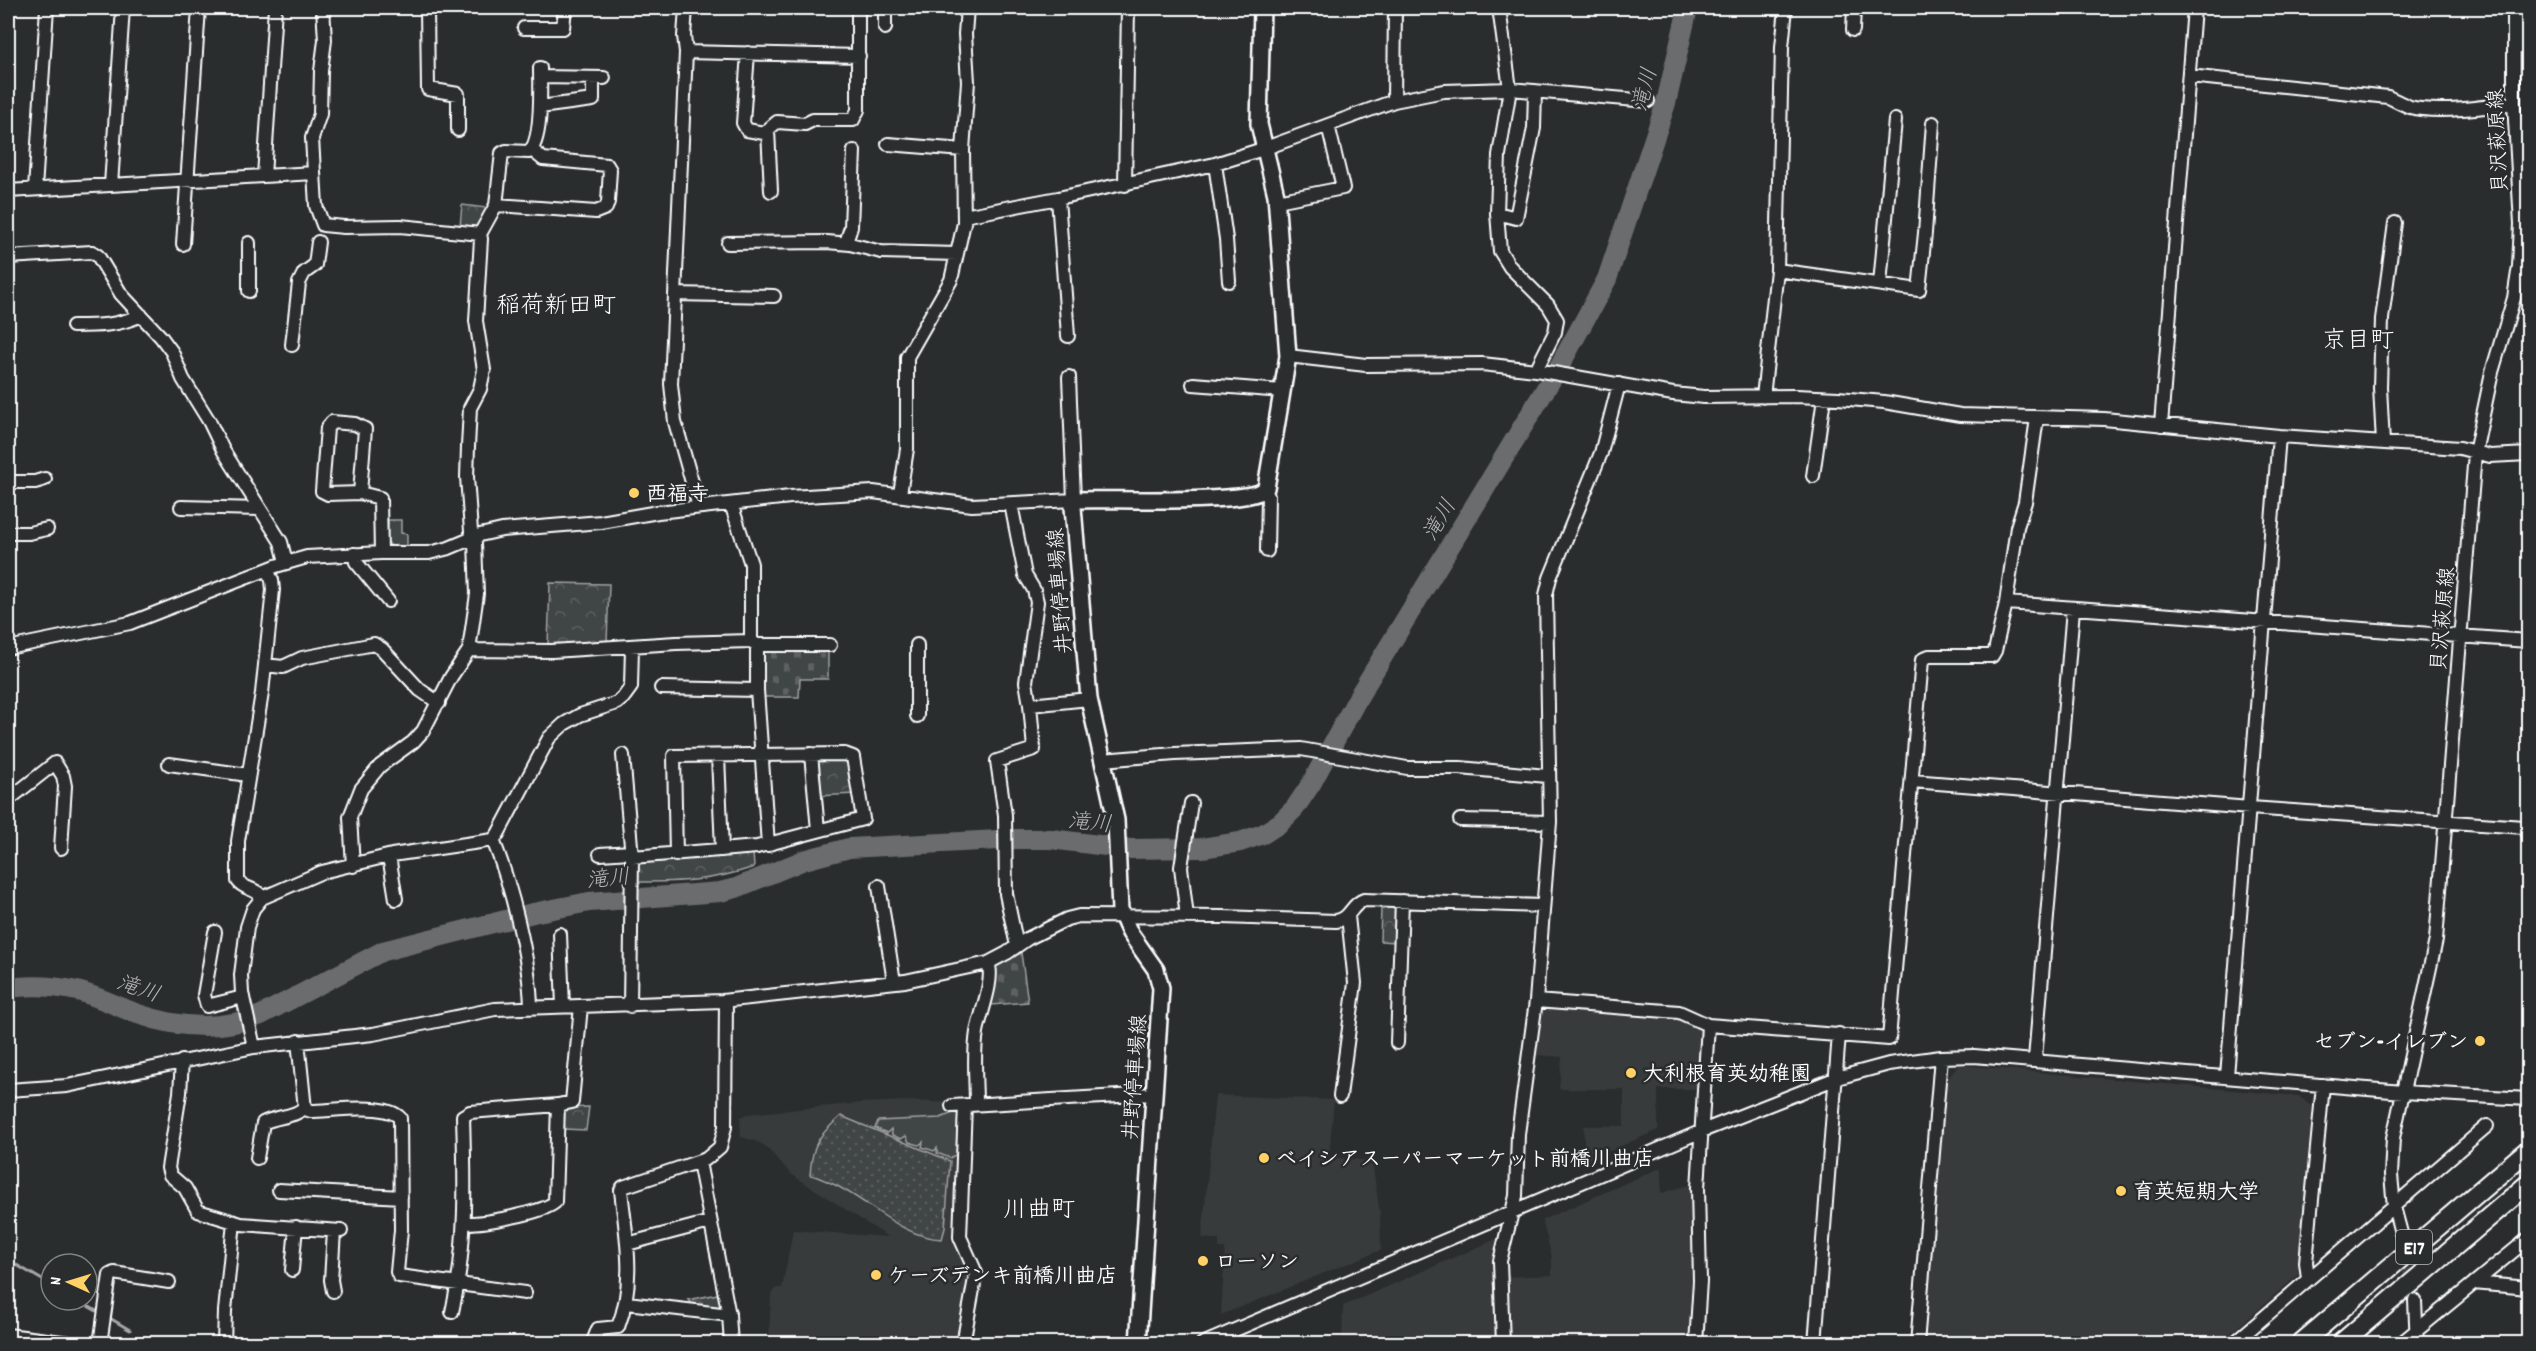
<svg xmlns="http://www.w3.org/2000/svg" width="2536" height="1351" viewBox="0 0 2536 1351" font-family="Dekko,'Klee One',sans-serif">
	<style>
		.built { fill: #373a3b }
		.grass { fill: url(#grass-dots); stroke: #a0a2a2; stroke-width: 1.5 }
		.cemetery { fill: url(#cemetery-stones); stroke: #a0a2a2; stroke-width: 1.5 }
		.park { fill: url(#park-crowns); stroke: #a0a2a2; stroke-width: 1.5 }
		.garden { fill: #414445; stroke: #a0a2a2; stroke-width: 1.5 }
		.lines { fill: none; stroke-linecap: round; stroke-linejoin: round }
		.stream { stroke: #a6a7a7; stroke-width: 3 }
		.river { stroke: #6a6c6d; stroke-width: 20 }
		.minor-tunnel { stroke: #3f4243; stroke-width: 12; stroke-dasharray: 12 6; stroke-linecap: butt }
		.minor-casing { stroke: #fff; stroke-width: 16 }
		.major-casing { stroke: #fff; stroke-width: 20 }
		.highway-casing { stroke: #fff; stroke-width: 22 }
		.minor { stroke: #2a2d2e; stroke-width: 12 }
		.major { stroke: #2a2d2e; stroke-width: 15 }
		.highway { stroke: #2a2d2e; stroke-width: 18 }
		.poi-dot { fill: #ffd166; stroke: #2a2d2e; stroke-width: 2 }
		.labels { text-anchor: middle; stroke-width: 5; stroke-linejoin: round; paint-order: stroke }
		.shield { fill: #2a2d2e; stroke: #bfc0c0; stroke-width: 1.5 }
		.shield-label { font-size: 20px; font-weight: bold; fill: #fff }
		.street-label { font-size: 21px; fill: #fff; stroke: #2a2d2e }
		.poi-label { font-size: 21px; font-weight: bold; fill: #fff; stroke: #2a2d2e; text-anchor: start }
		.water-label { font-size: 22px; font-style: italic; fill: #b4b6b6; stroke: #2a2d2e }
		.quarter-label { font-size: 24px; fill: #fff; stroke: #2a2d2e }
	</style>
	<defs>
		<pattern id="grass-dots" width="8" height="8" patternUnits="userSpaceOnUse" patternTransform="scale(1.5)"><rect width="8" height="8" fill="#414445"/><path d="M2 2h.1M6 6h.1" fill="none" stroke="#5e6061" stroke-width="1.8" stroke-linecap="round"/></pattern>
		<pattern id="cemetery-stones" width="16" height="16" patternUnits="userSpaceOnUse" patternTransform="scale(1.5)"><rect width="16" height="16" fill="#414445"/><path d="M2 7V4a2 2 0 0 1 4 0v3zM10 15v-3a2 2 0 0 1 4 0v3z" fill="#5e6061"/></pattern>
		<pattern id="park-crowns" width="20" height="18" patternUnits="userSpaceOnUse" patternTransform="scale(1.5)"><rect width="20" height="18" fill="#414445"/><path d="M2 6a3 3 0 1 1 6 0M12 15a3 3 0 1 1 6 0" fill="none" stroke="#5e6061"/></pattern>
	</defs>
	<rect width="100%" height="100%" fill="#2a2d2e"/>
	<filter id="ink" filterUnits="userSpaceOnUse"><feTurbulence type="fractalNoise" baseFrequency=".0167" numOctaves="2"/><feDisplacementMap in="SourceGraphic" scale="12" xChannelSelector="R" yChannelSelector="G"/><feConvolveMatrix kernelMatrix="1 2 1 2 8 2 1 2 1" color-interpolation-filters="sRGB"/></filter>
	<g filter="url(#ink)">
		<!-- built -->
		<path class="built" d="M 1545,1005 L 1678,1015 L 1704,1026 L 1700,1089 L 1658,1089 L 1658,1130 L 1584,1162 L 1584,1126 L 1624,1126 L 1624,1089 L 1559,1089 L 1562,1057 L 1537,1055 L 1540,1011 Z
			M 1959,1065 L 2299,1096 L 2312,1107 L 2298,1275 L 2220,1343 L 1923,1344 L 1945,1082 Z
			M 1215,1095 L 1334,1100 L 1329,1157 L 1372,1161 L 1380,1214 L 1381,1250 L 1221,1315 L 1225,1248 L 1219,1248 L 1219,1240 L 1202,1238 Z
			M 906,1101 L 959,1103 L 956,1188 L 951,1241 L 955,1242 L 969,1274 L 957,1343 L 818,1344 L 819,1340 L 769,1337 L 771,1296 L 776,1288 L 782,1288 L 793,1230 L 888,1237 L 791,1174 L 765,1146 L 758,1142 L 741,1137 L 740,1117 L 747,1114 L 861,1103 Z
			M 1662,1167 L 1661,1193 L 1693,1184 L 1695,1272 L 1691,1343 L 1508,1343 L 1506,1277 L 1552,1275 L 1552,1257 L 1542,1220 Z
			M 1503,1236 L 1499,1343 L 1342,1344 L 1343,1306 Z"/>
		<!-- grass -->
		<path class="grass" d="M 841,1116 L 950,1161 L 945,1228 L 942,1239 C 901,1238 868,1199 831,1183 C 824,1180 817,1176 810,1175 C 812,1144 818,1136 841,1116 Z"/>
		<!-- cemetery -->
		<path class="cemetery" d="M 828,650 L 828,679 L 800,679 L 799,697 L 761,697 L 760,651 Z
			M 1021,953 L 1028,1002 L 991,1005 C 988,998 989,993 990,986 C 994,962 1001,963 1021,953 Z"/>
		<!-- park -->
		<path class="park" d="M 462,205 L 487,208 L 479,225 L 473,228 L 460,226 Z
			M 388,520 L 401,520 L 401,533 L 407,534 L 407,549 L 392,547 L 387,541 Z
			M 550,583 L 609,584 L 607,643 L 548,646 Z
			M 846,757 L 851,763 L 855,794 L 818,796 L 816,759 Z
			M 753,853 L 754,867 C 713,881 680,882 637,882 L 637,870 L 641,861 Z
			M 1385,906 L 1390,906 L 1397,912 L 1396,942 L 1380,941 L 1381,909 L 1384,909 Z
			M 589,1107 L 586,1130 L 563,1129 L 563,1112 L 569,1108 Z
			M 723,1293 L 725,1305 L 721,1309 L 696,1306 L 688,1300 Z"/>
		<!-- garden -->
		<path class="garden" d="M 956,1112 L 958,1112 L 957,1154 L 950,1158 L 937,1153 L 937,1148 L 934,1151 L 922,1147 L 923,1142 L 919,1145 L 909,1142 L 906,1136 L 901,1139 L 892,1135 L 891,1129 L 887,1133 L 875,1128 L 878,1121 L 940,1118 Z"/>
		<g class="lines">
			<!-- stream -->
			<path class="stream" d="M 8,1260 L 51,1285
				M 77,1300 L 102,1314
				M 108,1317 L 130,1330
				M 765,1339 L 818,1342"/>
			<!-- river -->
			<path class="river" d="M 8,988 C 31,985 54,986 77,991 C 98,996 118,1007 138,1014 C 178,1028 221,1031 261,1015 L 383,951 L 533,913 L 589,902 L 720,892 L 736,888 L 804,860 L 849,848 L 1017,839 L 1051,839 L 1130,849 L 1202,848 L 1240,842 L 1263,834 L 1280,823 L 1295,808 L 1311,784 L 1360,694 L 1559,367 L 1607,279 L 1666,103 L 1688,8"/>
			<!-- minor-tunnel -->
			<path class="minor-tunnel" d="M 2401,1233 L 2415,1301"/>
			<!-- minor casing -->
			<g class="minor-casing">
				<path id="minor" d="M 323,8 L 325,40 L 321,71 L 320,114 L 312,138 L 316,206 L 323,225 L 344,227 L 400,226 L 471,233 L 480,234 L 481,239 L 476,321 L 484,370 L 480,389 L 470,408 L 468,447 L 467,477 L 471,531 L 475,543 L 477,594 L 469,650 L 451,677 L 423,731 L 413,742 L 380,766 L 361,789 L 350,817 L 353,866
					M 427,8 L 428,89 L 458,94 L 458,130
					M 686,8 L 684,36 L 686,52 L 671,384 L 675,422 L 699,507
					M 885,8 L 885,28
					M 1501,8 L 1500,15 L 1510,89 L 1499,155 L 1497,213 L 1500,251 L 1510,267 L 1548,305 L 1557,320 L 1555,332 L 1536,370
					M 524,28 L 563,28 L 565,8
					M 1853,30 L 1854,8
					M 686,52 L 859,56
					M 748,53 L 743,123 L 747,130 L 764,133 L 777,122 L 805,124 L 813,120 L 853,120 L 858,110 L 858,8
					M 2189,76 L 2388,97 C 2395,100 2402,104 2410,107 C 2437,114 2486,107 2514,103
					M 540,77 L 604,78
					M 1394,101 L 1395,8
					M 540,107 L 593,100 L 593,78
					M 768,130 L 771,191
					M 888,144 L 963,150
					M 1215,164 L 1226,239 L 1229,281
					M 264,176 L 275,8
					M 111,185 L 123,8
					M 1125,185 L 1128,8
					M 35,189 L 47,8
					M 8,191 L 314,173
					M 1058,198 L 1068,336
					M 1277,201 L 1343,188 L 1328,125
					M 496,205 L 596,212 L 606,208 L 608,202 L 610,170 L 607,165 L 543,159 L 532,150
					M 1497,213 L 1516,218 L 1534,128 L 1535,91
					M 964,216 L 1058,198 L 1215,164 L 1263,149 L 1394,101 L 1444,91 L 1510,89 L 1648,101
					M 480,234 L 496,205 L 502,153 L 506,151 L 529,152 C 543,140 540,87 540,68
					M 728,243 L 827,242 L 850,244 L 881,252 L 957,254
					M 846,243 L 851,227 L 854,151
					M 183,244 L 199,8
					M 8,257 L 92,252 L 98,256 L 121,294 L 161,337 L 172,352 L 183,379 L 209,421 L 223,450 L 281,542 L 286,562
					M 1777,270 L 1919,290 L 1925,233 L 1933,123
					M 1880,284 L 1895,120
					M 249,291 L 249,243
					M 675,294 L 774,296
					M 73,326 C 97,326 118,326 141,315
					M 292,345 L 299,283 L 304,273 L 315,265 L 318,242
					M 1288,356 L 1366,365 L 1482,364 L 1536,370 L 1673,394 L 1704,397 L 1796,396 L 1838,398 L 1884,402 L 1960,415 L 2104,419 L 2279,436 L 2460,448 L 2490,456 L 2528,454
					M 1193,384 L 1282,391
					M 1763,397 L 1777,270 L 1782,47 L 1786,8
					M 2161,425 L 2194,8
					M 2383,443 L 2380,387 L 2382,319 L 2395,223
					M 1813,476 L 1824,398
					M 8,482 L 35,482 L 45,479
					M 1265,491 L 1268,496 L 1267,551
					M 360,493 L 365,429 L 355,424 L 332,422 L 327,428 L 322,491 L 328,494 L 360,493 L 380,498 L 381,553
					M 900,494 L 907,449 L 907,357 L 951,280 L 964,223 L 963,150 L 968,82 L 965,34 L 967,8
					M 731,504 L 751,564 L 751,641 L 757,645 L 757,690 L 768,845
					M 1011,504 L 1025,575 L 1034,590 L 1037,602 L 1026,682 L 1030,705 L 1034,749 L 997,761 L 1005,815 L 1006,894 L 1017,946
					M 181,507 L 260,509
					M 8,533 L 29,533 L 47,529
					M 354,554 L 356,562 L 388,601
					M 2006,603 L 2528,641
					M 757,645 L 830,645
					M 917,645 L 917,716
					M 8,648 L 130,623 L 276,566 L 307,557 L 381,553 L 429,553 L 449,548 L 480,535 L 502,530 L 601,522 L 658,512 L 790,497 L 873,492 L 972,505 L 1074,500 L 1069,377
					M 469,650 L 552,651 L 676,643 L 751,641
					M 265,665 L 283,667 L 302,658 L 374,644 L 382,649 L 420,690 L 439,703
					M 661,688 L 757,690
					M 1030,705 L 1089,699
					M 811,754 L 818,830
					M 623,755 L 632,857
					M 718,756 L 722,850
					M 1102,760 L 1175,754 L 1301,749 L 1407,768 L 1460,768 L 1547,776
					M 169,764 L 248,775
					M 1912,781 L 2250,808 L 2524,827 L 2528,833
					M 8,800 L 55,763 L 63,776 L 65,786 L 61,848
					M 1460,820 L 1550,822
					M 493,840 C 511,884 530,960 531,1007
					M 600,854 L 631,852
					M 389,856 L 396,899
					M 879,886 L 894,982
					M 262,898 C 258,888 244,890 238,881 L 238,841 L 262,693 L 273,590 L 272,580 L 267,570
					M 1187,917 L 1181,867 L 1191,803
					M 215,932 L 204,995 L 207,1006 L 243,997
					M 560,934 L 563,1006
					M 1536,1001 L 1679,1012 L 1708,1025 L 1889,1039 L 1922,660 L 1929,656 L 1992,656 L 1995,651 L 2006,603 L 2017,527 L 2025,502 L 2037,418
					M 630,1006 L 632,857 L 757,847 L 863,819 L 853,757 L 845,754 L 674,756 L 676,855
					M 298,1041 L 305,1109 L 311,1111 C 332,1111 386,1102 400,1118 L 401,1230 L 397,1272 L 399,1276 L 525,1293
					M 1397,1043 L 1402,901
					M 254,1047 L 242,993 L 241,975 L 247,927 L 253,909 L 262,898 L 322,872 L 392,855 L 493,840 L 498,834 L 549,738 L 564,724 L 580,715 L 617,703 L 623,698 L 631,687 L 632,647
					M 2035,1059 L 2073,609
					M 182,1061 L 180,1093 L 168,1168 L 170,1175 L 185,1188 L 198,1211 L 241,1224 L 341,1231
					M 2227,1076 L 2279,436
					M 8,1090 L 67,1086 L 254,1047 L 373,1034 L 495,1009 L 722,1001 L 905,981 L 988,963 L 1007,953 L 1027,939 L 1067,919 L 1079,916 L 1223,917 L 1336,921 C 1351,919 1351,904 1364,900 L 1543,906
					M 1340,1096 L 1355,983 L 1348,916
					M 976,1104 C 976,1081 973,1055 977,1032 C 980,1015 995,979 988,963
					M 952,1106 L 1153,1094
					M 257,1158 L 263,1123 C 275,1116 298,1117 304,1107
					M 699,1162 L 729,1315 L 731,1344
					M 279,1190 L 401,1197
					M 464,1223 C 482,1224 543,1213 555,1202 L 558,1105
					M 2401,1233 L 2394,1207 L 2391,1175 L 2393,1138 L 2436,940 L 2475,453 L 2492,372 L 2514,298 L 2519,266 L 2521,224 L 2514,103 L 2514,8
					M 627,1244 L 710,1222
					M 292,1270 L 296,1227
					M 2308,1278 L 2306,1262 L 2323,1085
					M 2474,1283 L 2528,1288
					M 333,1291 L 331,1280 L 334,1231
					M 2415,1301 L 2417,1344
					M 627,1303 L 721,1314 L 729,1313
					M 452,1312 C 467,1247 465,1182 463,1116 L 470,1112 L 558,1105 L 572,1102 L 581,1006
					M 8,1335 L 78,1344
					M 100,1344 L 110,1275 L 114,1273 L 169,1282
					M 224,1344 L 225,1311 L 234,1222
					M 592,1344 L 598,1329 L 618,1327 C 636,1281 626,1237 621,1190 L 623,1187 L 706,1159 L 720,1147 L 725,1127 L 726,1001
					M 963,1344 L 976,1273 L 960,1237 L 965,1105
					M 1202,1344 L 1702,1131 L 1837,1078 L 1889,1064 L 1941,1057 L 1974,1056 L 2403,1092 L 2528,1099
					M 1503,1344 L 1500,1261 L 1516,1196 L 1518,1134 L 1536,1001 L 1550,822 L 1546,595 L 1550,578 L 1601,453 L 1619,384
					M 1696,1344 L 1700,1281 L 1698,1188 L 1708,1025
					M 1815,1344 L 1839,1034
					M 1917,1344 L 1941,1057
					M 2233,1344 L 2487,1126
					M 2400,1344 L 2528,1239"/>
			</g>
			<!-- major casing -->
			<g class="major-casing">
				<path id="major" d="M 1138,1344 L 1161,988 L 1156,970 L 1130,933 L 1120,911 L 1116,820 L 1089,699 L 1073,507 L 1074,500 C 1104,498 1252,506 1266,488 L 1288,356 L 1276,195 L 1259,124 L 1262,8"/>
			</g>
			<!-- highway casing -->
			<g class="highway-casing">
				<path id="highway" d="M 2300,1344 L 2528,1150
					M 2340,1344 L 2528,1184"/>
			</g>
			<!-- minor -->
			<use href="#minor" class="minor"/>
			<!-- major -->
			<use href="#major" class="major"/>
			<!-- highway -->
			<use href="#highway" class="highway"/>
		</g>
	</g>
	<!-- markers -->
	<g class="poi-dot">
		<circle cx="634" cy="493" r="6"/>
		<circle cx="2480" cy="1041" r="6"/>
		<circle cx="1631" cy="1073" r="6"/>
		<circle cx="1264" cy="1158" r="6"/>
		<circle cx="2121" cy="1191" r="6"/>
		<circle cx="1203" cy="1261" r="6"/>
		<circle cx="876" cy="1275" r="6"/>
	</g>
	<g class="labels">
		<!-- shield labels -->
		<rect class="shield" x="2396" y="1230" width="36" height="34" rx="4.5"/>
		<g class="shield-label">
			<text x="2414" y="1254">E17</text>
		</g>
		<!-- street labels -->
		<g class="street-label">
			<text transform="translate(2497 141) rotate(-93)" y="7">貝沢萩原線</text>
			<text transform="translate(1059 591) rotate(-94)" y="7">井野停車場線</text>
			<text transform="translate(2442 619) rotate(-85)" y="7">貝沢萩原線</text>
			<text transform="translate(1134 1077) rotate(-86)" y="7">井野停車場線</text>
		</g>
		<!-- poi labels -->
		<g class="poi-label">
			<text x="646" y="500">西福寺</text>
			<text x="2468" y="1048" text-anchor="end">セブン-イレブン</text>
			<text x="1643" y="1080">大利根育英幼稚園</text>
			<text x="1276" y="1165">ベイシアスーパーマーケット前橋川曲店</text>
			<text x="2133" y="1198">育英短期大学</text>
			<text x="1215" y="1268">ローソン</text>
			<text x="888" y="1282">ケーズデンキ前橋川曲店</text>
		</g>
		<!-- water labels -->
		<g class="water-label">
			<text transform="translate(1643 89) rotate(-75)" y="8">滝川</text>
			<text transform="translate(1438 519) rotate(-59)" y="8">滝川</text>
			<text transform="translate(1090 821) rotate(5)" y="8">滝川</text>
			<text transform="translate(608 877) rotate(-6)" y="8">滝川</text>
			<text transform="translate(139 987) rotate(19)" y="8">滝川</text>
		</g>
		<!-- quarter labels -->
		<g class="quarter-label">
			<text x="556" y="312">稲荷新田町</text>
			<text x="2358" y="347">京目町</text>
			<text x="1039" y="1216">川曲町</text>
		</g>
	</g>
	<!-- margin -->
	<rect width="2536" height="1351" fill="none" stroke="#2a2d2e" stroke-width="30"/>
	<rect x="15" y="15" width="2506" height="1321" fill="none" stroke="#fff" stroke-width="2" filter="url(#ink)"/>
	<!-- north arrow -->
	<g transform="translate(69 1282) rotate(274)"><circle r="28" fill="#2a2d2e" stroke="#7f8182" stroke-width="1.5"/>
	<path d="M0-4.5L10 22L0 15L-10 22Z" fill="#ffd166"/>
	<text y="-9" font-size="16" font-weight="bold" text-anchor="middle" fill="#ffffff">N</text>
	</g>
</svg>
